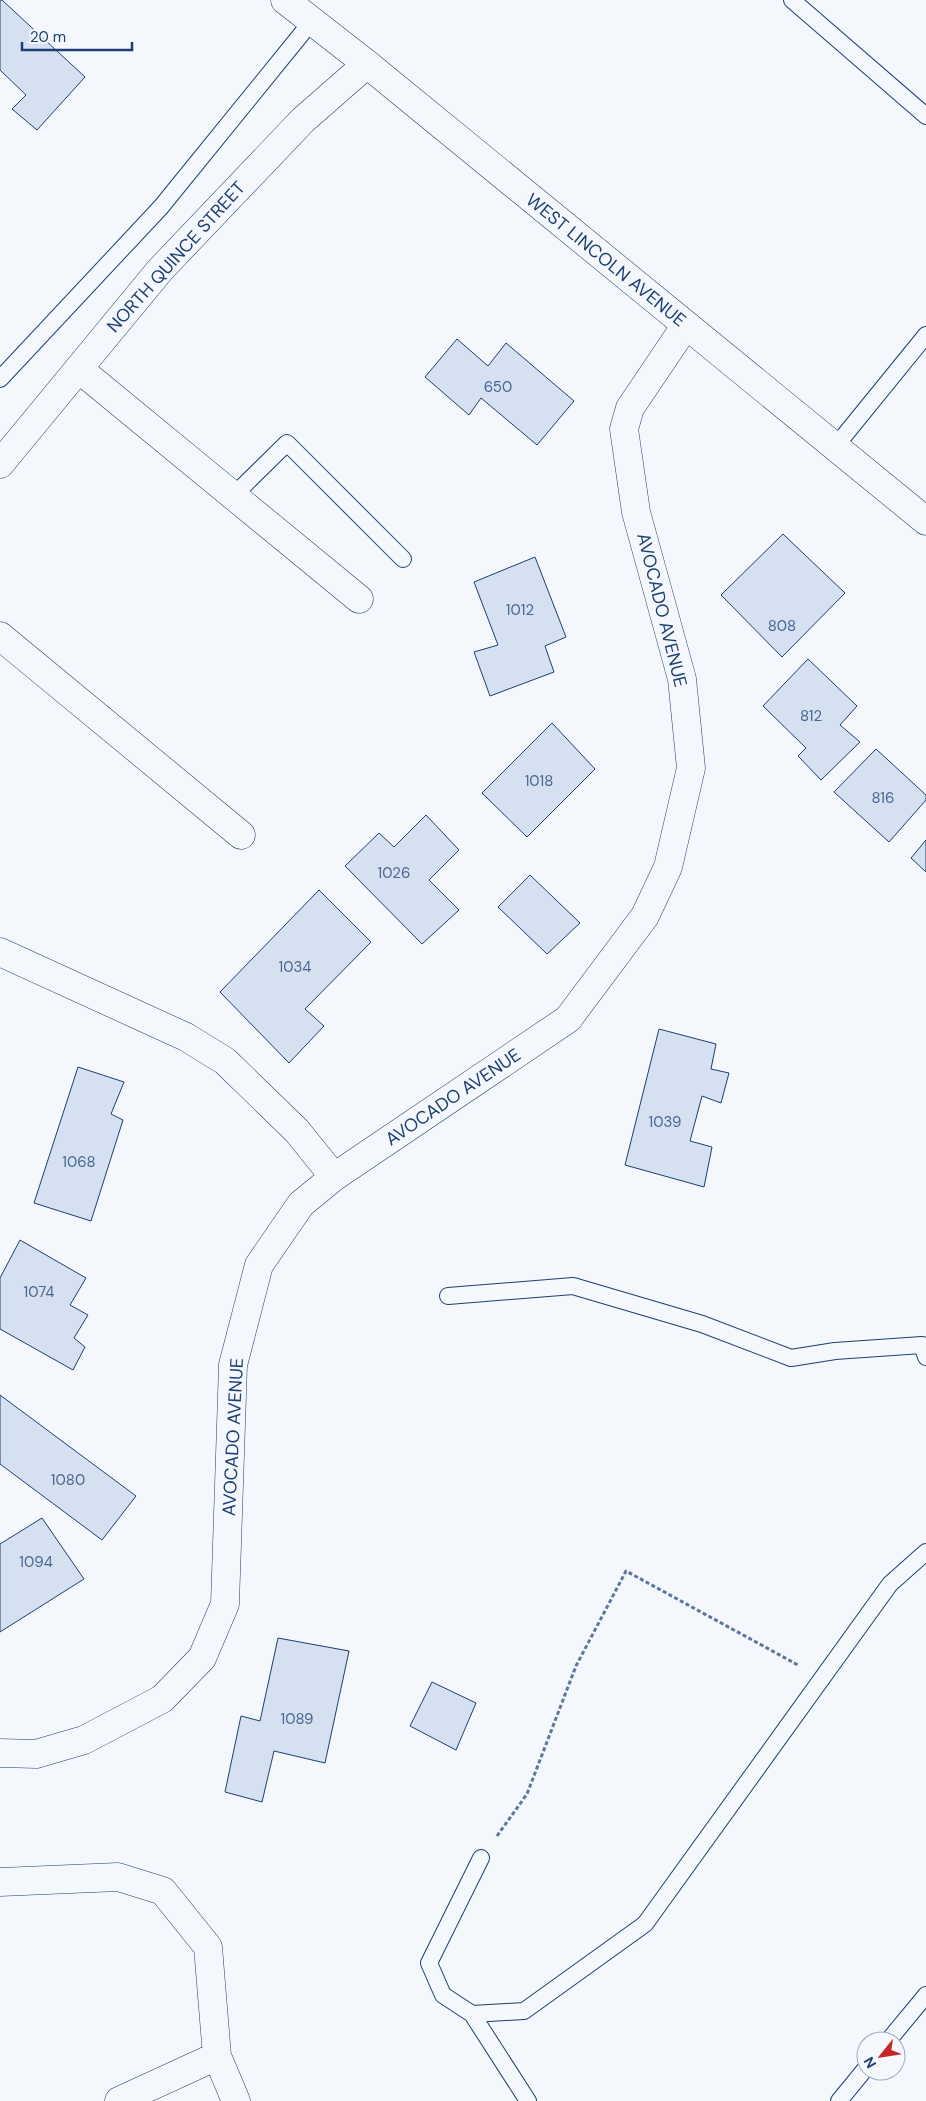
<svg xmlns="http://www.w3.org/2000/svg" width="926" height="2101" viewBox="0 0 926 2101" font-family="'DM Sans',sans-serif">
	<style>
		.building { fill: #d5e0f0; stroke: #1d3f73 }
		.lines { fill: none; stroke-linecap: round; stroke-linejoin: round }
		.service-casing { stroke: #1d3f73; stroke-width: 18 }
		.minor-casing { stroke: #1d3f73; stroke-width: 29 }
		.tertiary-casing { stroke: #1d3f73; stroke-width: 29 }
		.path { stroke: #5e769c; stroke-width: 3; stroke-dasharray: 4 2.5; stroke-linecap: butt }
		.service { stroke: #f4f7fb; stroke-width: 16 }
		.minor { stroke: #f4f7fb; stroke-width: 28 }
		.tertiary { stroke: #f4f7fb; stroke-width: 28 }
		.labels { text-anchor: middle; stroke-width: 4; stroke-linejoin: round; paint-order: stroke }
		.number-label { font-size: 15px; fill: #4b6792 }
		.street-label { font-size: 18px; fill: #1d3f73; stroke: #f4f7fb }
	</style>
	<rect width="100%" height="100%" fill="#f4f7fb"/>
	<!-- building -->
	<path class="building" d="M 0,0 L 2,0 L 85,77 L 37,130 L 12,109 L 26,95 L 0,70 Z
		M 457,339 L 488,366 L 506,343 L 574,401 L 537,445 L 481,398 L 469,415 L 425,377 Z
		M 783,534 L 845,593 L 782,657 L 721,595 Z
		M 535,557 L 566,637 L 545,646 L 554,672 L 490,696 L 474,652 L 498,645 L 474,582 Z
		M 808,659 L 857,706 L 840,725 L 860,742 L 821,780 L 798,756 L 806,748 L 763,706 Z
		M 552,723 L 595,769 L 527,837 L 482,793 Z
		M 876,749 L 926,795 L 926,800 L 889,842 L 834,792 Z
		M 426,815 L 459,850 L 429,880 L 459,910 L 422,944 L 345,866 L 379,833 L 394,847 Z
		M 926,840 L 926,872 L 911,858 Z
		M 530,875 L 580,923 L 547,954 L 498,907 Z
		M 319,890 L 371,942 L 305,1009 L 324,1026 L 289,1063 L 220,992 Z
		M 659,1029 L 716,1044 L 711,1069 L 729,1073 L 721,1103 L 702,1096 L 690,1141 L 712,1147 L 704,1187 L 625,1165 Z
		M 78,1067 L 124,1082 L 111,1114 L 123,1120 L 91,1221 L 34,1203 Z
		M 20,1240 L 86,1278 L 70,1305 L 88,1315 L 74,1338 L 85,1347 L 73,1370 L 0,1329 L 0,1278 Z
		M 0,1395 L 136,1496 L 102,1540 L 0,1464 Z
		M 42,1518 L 84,1579 L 0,1632 L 0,1544 Z
		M 278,1638 L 349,1651 L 325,1763 L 274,1751 L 262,1802 L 225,1792 L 241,1716 L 260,1721 Z
		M 432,1682 L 476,1703 L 456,1750 L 410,1726 Z"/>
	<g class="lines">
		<!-- service casing -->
		<g class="service-casing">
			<path id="service" d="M 792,0 L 926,116
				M 0,379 L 161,207 L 312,21
				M 835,447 L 926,335
				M 233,496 L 287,443 L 403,559
				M 448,1296 L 573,1286 L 702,1324 L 791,1358 L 835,1351 L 922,1345 L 926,1357
				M 481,1858 L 429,1963 L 443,1995 L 472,2014 L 524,2011 L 645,1924 L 890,1584 L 926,1552
				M 472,2014 L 528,2101
				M 888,2041 L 926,1995
				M 839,2101 L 866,2068"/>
		</g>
		<!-- minor casing -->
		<g class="minor-casing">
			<path id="minor" d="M 79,369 L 359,599
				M 0,464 L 160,270 L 303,120 L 367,64
				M 0,636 L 241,835
				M 0,952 L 186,1037 L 225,1061 L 297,1131 L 334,1177
				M 0,1753 L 36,1754 L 84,1740 L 162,1699 L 202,1658 L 225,1604 L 233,1365 L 259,1265 L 301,1204 L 334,1177 L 568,1019 L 645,916 L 668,867 L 691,768 L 682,679 L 636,512 L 624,429 L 630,408 L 686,325
				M 0,1882 L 118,1877 L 163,1891 L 208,1947 L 217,2056 L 236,2101
				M 119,2101 L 217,2056"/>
		</g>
		<!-- tertiary casing -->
		<g class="tertiary-casing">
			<path id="tertiary" d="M 285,0 L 367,64 L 926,521"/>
		</g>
		<!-- path -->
		<path class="path" d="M 497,1836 L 527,1794 L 576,1666 L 626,1571 L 798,1665"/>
		<!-- service -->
		<use href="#service" class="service"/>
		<!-- minor -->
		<use href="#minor" class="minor"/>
		<!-- tertiary -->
		<use href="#tertiary" class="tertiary"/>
	</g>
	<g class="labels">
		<!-- number labels -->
		<g class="number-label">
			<text x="498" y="392">650</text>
			<text x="520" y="615">1012</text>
			<text x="782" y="631">808</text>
			<text x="811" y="721">812</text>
			<text x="539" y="786">1018</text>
			<text x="883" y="803">816</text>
			<text x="394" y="878">1026</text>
			<text x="295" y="972">1034</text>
			<text x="665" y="1127">1039</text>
			<text x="79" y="1167">1068</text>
			<text x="39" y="1297">1074</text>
			<text x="68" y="1485">1080</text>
			<text x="36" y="1567">1094</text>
			<text x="297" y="1724">1089</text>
		</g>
		<!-- street labels -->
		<g class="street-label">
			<text transform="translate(176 257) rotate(-48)" y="6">NORTH QUINCE STREET</text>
			<text transform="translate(606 260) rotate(39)" y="6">WEST LINCOLN AVENUE</text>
			<text transform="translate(662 610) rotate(76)" y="6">AVOCADO AVENUE</text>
			<text transform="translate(453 1097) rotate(-34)" y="6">AVOCADO AVENUE</text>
			<text transform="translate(233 1437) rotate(-87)" y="6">AVOCADO AVENUE</text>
		</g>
	</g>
	<!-- north arrow -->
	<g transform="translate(881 2056) rotate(240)"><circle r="24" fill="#f4f7fb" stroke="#9eadc5"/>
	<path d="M0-4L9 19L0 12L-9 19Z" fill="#c62828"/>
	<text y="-8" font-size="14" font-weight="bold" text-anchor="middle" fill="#1d3f73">N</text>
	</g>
	<!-- scale -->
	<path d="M22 42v8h110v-8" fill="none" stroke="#1d3f73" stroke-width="2.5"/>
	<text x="30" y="42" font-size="15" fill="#1d3f73" stroke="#f4f7fb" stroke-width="4" paint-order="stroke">20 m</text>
</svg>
